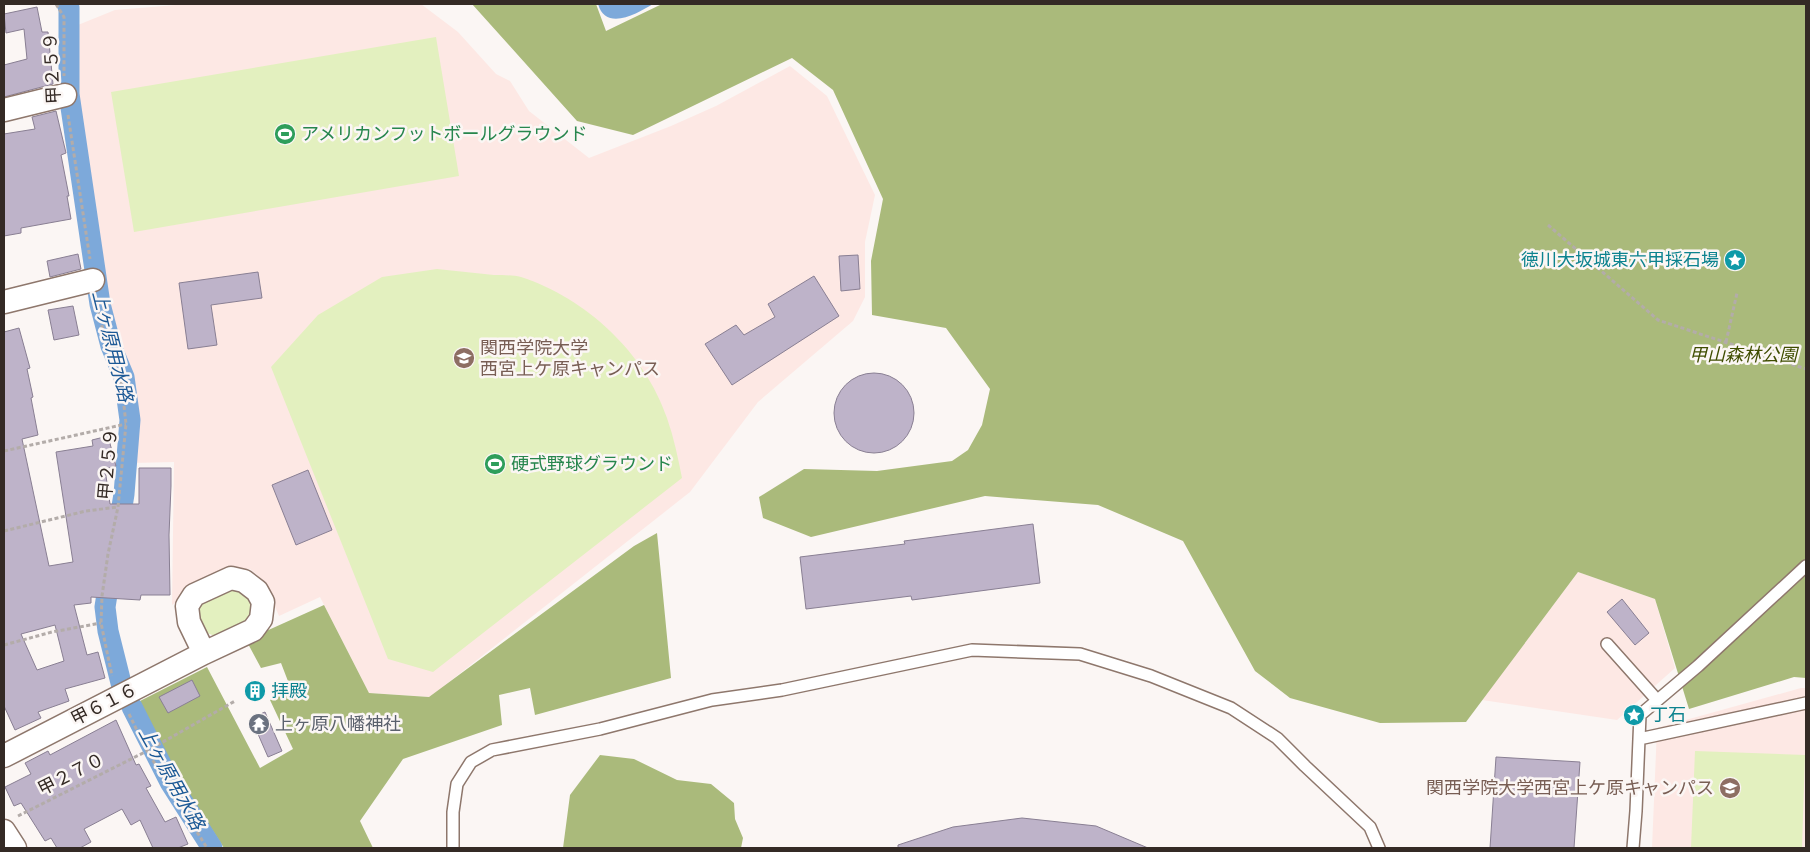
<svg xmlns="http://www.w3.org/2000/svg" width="1810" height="852" viewBox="0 0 1810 852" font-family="'PT Serif','Noto Sans JP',serif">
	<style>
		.education { fill: #fde8e4 }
		.green { fill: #e3f0bf }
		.forest { fill: #aaba7b }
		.water { fill: #7da9da }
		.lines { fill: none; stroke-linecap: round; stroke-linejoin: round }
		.canal { stroke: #7da9da; stroke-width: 21 }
		.building { fill: #beb3c9; stroke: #897f93; fill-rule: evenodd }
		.service-casing { stroke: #8e776c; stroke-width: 14 }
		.minor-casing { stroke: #8e776c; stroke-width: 25 }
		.path { stroke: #b3aca9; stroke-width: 3; stroke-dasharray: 4 2.5; stroke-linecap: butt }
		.service { stroke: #fff; stroke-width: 11 }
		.minor { stroke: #fff; stroke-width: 22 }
		.labels { text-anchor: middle; stroke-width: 5; stroke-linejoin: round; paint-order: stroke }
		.street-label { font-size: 18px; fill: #342a25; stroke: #fbf6f4 }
		.leisure-label { font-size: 18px; fill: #27864d; stroke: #fbf6f4; text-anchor: start }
		.culture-label { font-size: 18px; fill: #0d838f; stroke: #fbf6f4; text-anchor: start }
		.education-label { font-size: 18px; fill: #785e54; stroke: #fbf6f4; text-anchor: start }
		.park-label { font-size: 18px; font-style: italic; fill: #3f4d00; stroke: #fbf6f4 }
		.worship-label { font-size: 18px; fill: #5b616d; stroke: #fbf6f4; text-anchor: start }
		.water-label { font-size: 19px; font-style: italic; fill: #1c5996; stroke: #fbf6f4 }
	</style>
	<rect width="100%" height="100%" fill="#fbf6f4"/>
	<!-- education -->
	<path class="education" d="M 188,4 L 421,4 L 458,32 L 496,74 L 510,81 L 529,111 L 589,158 L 671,126 L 716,106 L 790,66 L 827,96 L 875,195 L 865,242 L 865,297 L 853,321 L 758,402 L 690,492 L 430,697 L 369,693 L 320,597 L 279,616 L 264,581 L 250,569 L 231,568 L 172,605 L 174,462 L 131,463 L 133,414 L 127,377 L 110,339 L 101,294 L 84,169 L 69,70 L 73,27 L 115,10 Z
		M 1578,572 L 1655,599 L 1675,668 L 1617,720 L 1482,700 Z
		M 1801,688 L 1806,688 L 1806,848 L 1652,848 L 1657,728 Z"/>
	<!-- green -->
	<path class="green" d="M 436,37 L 459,176 L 134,232 L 111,92 Z
		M 437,269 C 456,271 475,273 494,275 C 502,275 513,275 521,277 C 586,298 645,353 667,418 C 674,438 678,458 682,478 L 433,672 L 388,659 L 271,367 L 318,315 L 382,277 Z
		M 228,587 L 239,588 L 253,604 C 249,625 235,628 217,637 L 205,632 L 198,619 L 198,608 L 203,600 Z
		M 1695,751 L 1805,755 L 1802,848 L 1691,848 Z"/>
	<!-- forest -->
	<path class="forest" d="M 472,4 L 596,4 L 606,31 L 662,4 L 1806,4 L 1806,678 L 1794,677 L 1689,709 L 1655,599 L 1578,572 L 1466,722 L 1380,723 L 1290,698 L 1255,671 L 1183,541 L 1098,505 L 985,496 L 811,537 L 763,518 L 759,497 L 804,469 L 877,471 L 952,461 L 968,450 L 982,425 L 990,389 L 946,328 L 872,315 L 871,261 L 883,199 L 833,90 L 792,58 L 633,135 L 577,121 Z
		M 657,533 L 671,678 L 535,715 L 530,688 L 499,695 L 502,725 L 403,759 L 360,821 L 373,848 L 224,848 L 159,747 L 138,702 L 207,667 L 260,768 L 293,749 L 270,700 L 291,689 L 281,663 L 261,668 L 246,640 L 324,605 L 369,693 L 429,697 L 634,546 Z
		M 600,755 L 634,759 L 677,780 L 711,784 L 734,803 L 735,819 L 743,838 L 741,848 L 563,848 L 570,795 Z"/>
	<!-- water -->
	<path class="water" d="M 598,4 L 653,4 C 638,13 606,32 598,4 Z"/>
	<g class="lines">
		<!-- canal -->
		<path class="canal" d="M 67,4 L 69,8 L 69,94 L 100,304 L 111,346 L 124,377 L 130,420 L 124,494 L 118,532
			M 111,569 L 105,607 L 108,631 L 122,687
			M 132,707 L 170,782 L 212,848"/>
	</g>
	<!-- building -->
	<path class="building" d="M 37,7 L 42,32 L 48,32 L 53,84 L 4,97 L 4,65 L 27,59 L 24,29 L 6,33 L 4,14 Z
		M 56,111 L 66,153 L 61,155 L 69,196 L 67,196 L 71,219 L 21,228 L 21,233 L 4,236 L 4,134 L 35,129 L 32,117 Z
		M 78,254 L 81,269 L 50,277 L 47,261 Z
		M 858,255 L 860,289 L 841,291 L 839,256 Z
		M 258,272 L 262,298 L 211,305 L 217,345 L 188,349 L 179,283 Z
		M 814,276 L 839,316 L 732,385 L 705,344 L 736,325 L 744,335 L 775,317 L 768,304 Z
		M 73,306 L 79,335 L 54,340 L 48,310 Z
		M 19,328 L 30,368 L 27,369 L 33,397 L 31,398 L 38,435 L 22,439 L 49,566 L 73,562 L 56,452 L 93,446 L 92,440 L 108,436 L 116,466 L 105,469 L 110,504 L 139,504 L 139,468 L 171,468 L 171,486 L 169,535 L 170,595 L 141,595 L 140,600 L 91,597 L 91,603 L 74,605 L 87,655 L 98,652 L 105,678 L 65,689 L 69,701 L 38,712 L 41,718 L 15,730 L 4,706 L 4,332 ZM 55,625 L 64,661 L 37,670 L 21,634 Z
		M834 413a40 40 0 1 1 80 0a40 40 0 1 1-80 0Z
		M 308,470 L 332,530 L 296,545 L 272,485 Z
		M 1033,524 L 1040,583 L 912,600 L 911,596 L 806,609 L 800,557 L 905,544 L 904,541 Z
		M 1622,599 L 1649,633 L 1635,645 L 1607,612 Z
		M 192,680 L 200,696 L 168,713 L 159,697 Z
		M 265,712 L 282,751 L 268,757 L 251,718 Z
		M 116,720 L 136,765 L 139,764 L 151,786 L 146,788 L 165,822 L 176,817 L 188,844 L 178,848 L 153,848 L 140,820 L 131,825 L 122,809 L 84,829 L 91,842 L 80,848 L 57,848 L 51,838 L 45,841 L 21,803 L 14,806 L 5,787 L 31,774 L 25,763 L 48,751 L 50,755 Z
		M 1496,757 L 1580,762 L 1574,848 L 1490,848 Z
		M 1022,818 L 1096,826 L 1148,848 L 898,848 L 898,845 L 953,827 Z"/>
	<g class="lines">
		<!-- service casing -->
		<g class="service-casing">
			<path id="service" d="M 1607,644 L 1657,700
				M 1639,739 L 1806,703
				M 453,848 L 453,812 L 457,784 L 471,762 L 492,750 L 600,729 L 712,700 L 782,690 L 972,650 L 1080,654 L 1151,676 L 1231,708 L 1277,738 L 1305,766 L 1370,827 L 1379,848
				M 1633,848 L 1636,811 L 1640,715 L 1698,666 L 1806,566"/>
		</g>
		<!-- minor casing -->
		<g class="minor-casing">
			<path id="minor" d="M 4,110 L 65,95
				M 4,302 L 93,280
				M 4,756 L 204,653 L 253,630 L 261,619 L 263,602 L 257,591 L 244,581 L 231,578 L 194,595 L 187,606 L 189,622 L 204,653
				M 4,831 L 15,848"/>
		</g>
		<!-- path -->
		<path class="path" d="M 56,4 L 64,17 L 64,76
			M 68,115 L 90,259
			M 1548,225 L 1658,320 L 1806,369
			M 95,300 L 109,353 L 121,379 L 126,424 L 118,507 L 108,554 L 102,596 L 101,623 L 112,676
			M 1726,342 L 1737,293
			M 4,451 L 126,424
			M 4,531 L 86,511 L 118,507
			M 4,645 L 52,632 L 101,623
			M 129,714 L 147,751 L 207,848
			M 18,816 L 147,751 L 235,701"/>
		<!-- service -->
		<use href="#service" class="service"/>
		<!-- minor -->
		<use href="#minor" class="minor"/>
	</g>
	<!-- icons -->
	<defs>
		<g id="stadium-disc" transform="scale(1.125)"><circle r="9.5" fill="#2e9e5b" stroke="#fbf6f4"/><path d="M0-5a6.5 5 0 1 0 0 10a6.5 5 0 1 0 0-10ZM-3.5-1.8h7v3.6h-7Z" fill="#fff"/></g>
		<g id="sight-disc" transform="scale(1.125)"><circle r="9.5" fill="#0f9aa8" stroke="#fbf6f4"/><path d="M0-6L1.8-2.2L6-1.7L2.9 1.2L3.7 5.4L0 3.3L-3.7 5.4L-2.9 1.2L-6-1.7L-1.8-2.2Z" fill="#fff"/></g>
		<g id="university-disc" transform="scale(1.125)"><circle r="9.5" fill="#8d6e63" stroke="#fbf6f4"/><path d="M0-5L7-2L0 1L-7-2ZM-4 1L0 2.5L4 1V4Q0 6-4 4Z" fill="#fff"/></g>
		<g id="building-disc" transform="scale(1.125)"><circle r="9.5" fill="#0f9aa8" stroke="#fbf6f4"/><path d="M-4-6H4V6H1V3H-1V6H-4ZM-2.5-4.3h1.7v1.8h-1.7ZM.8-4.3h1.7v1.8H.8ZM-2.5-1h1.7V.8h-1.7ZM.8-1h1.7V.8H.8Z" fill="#fff"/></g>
		<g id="temple-disc" transform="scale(1.125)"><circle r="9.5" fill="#6b7280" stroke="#fbf6f4"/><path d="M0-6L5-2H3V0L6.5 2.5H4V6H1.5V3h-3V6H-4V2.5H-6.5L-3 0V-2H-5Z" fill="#fff"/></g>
	</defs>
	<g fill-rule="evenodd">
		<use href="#stadium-disc" x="285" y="134"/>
		<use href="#sight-disc" x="1735" y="260"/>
		<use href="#university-disc" x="464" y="358"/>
		<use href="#stadium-disc" x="495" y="464"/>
		<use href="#building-disc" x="255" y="691"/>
		<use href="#sight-disc" x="1634" y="715"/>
		<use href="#temple-disc" x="259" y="724"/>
		<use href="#university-disc" x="1730" y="788"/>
	</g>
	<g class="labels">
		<!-- street labels -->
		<g class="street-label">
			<text transform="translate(52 68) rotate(-93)" y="6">甲２５９</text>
			<text transform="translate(108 464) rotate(-85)" y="6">甲２５９</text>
			<text transform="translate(104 704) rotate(-27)" y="6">甲６１６</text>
			<text transform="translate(71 774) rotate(-27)" y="6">甲２７０</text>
		</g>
		<!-- leisure labels -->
		<g class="leisure-label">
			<text x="301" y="140">アメリカンフットボールグラウンド</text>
			<text x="511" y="470">硬式野球グラウンド</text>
		</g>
		<!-- culture labels -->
		<g class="culture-label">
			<text x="1719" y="266" text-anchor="end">徳川大坂城東六甲採石場</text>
			<text x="271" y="697">拝殿</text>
			<text x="1650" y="721">丁石</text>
		</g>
		<!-- education labels -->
		<g class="education-label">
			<text x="480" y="354">関西学院大学<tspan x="480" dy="21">西宮上ケ原キャンパス</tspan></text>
			<text x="1714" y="794" text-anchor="end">関西学院大学西宮上ケ原キャンパス</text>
		</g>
		<!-- park labels -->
		<g class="park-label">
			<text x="1743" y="361">甲山森林公園</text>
		</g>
		<!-- worship labels -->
		<g class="worship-label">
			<text x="275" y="730">上ヶ原八幡神社</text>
		</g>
		<!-- water labels -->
		<g class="water-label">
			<text transform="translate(113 346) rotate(76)" y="7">上ヶ原用水路</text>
			<text transform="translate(172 778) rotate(61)" y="7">上ヶ原用水路</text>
		</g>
	</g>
	<!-- border -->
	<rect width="1810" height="852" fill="none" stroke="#342a25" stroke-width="10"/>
</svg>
